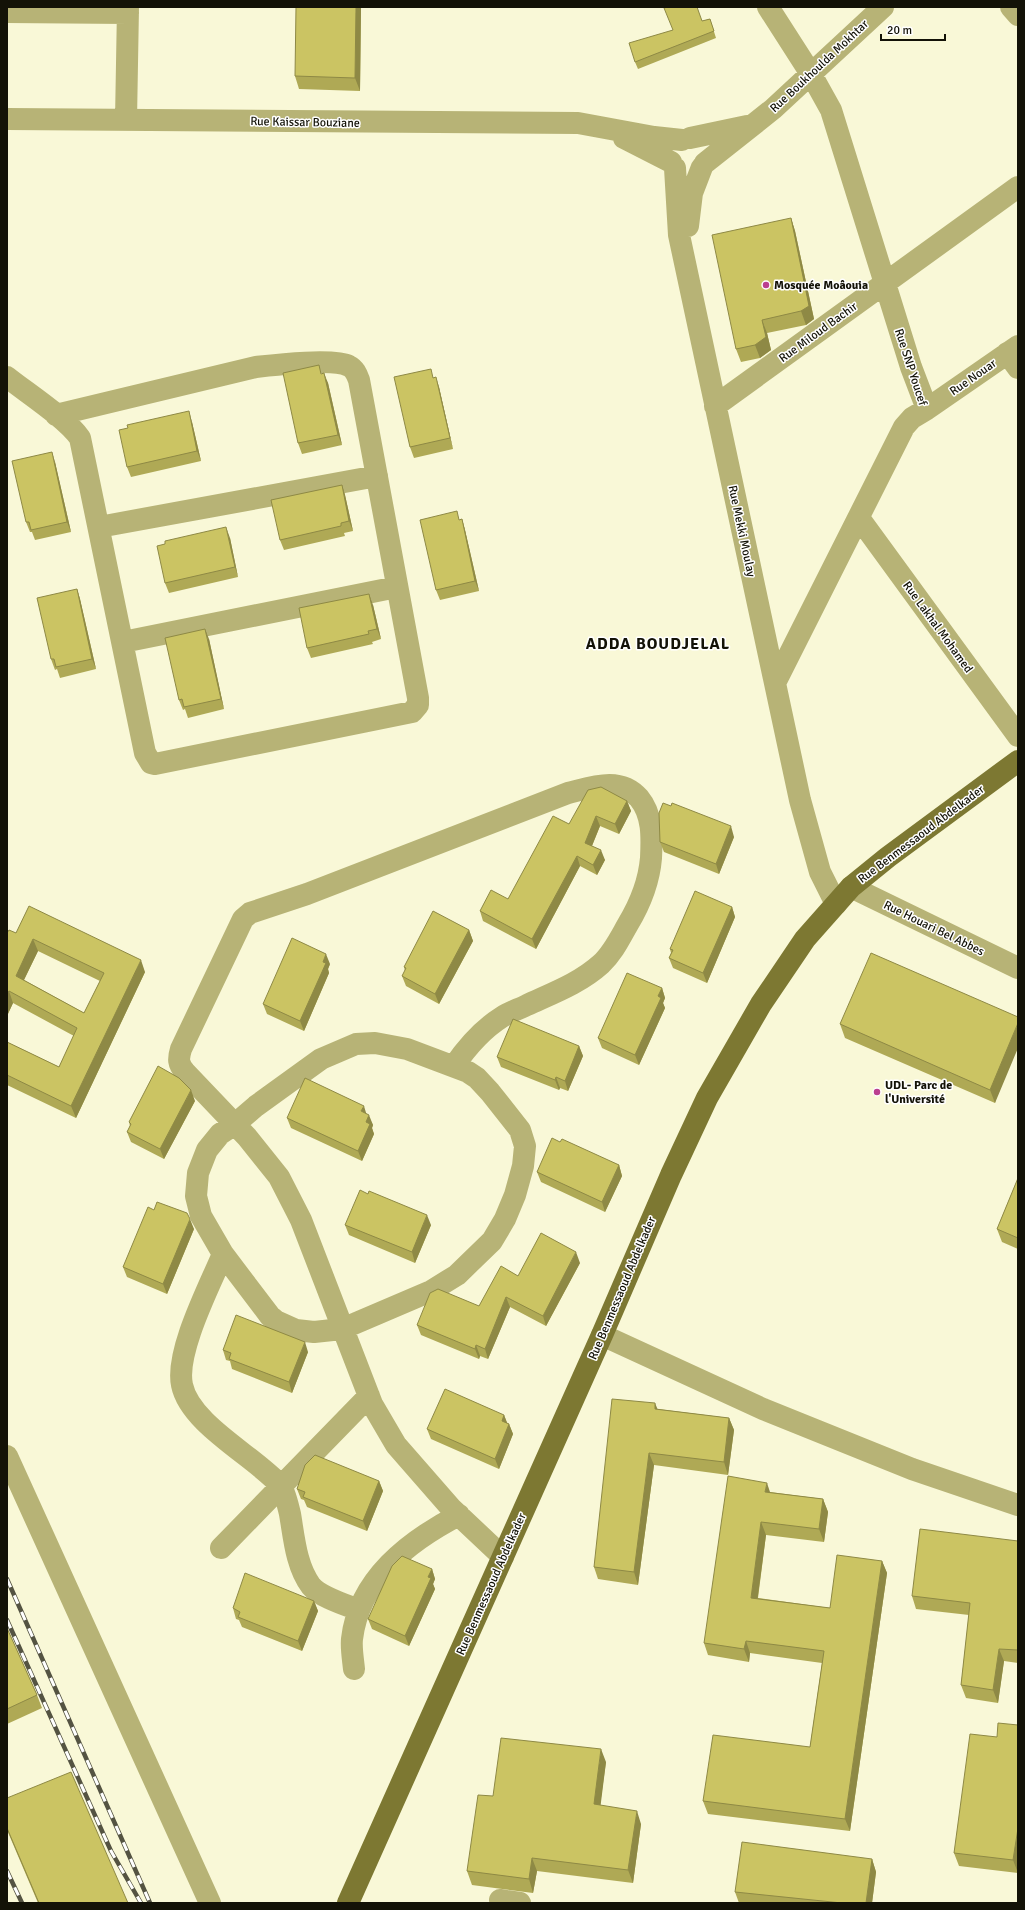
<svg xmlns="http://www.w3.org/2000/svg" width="1025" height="1910" viewBox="0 0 1025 1910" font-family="Signika,sans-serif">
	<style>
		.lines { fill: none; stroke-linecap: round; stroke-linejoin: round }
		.minor { stroke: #b7b376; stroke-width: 22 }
		.major { stroke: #7d7832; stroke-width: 22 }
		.rail-casing { stroke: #545342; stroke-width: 4.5 }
		.rail { stroke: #fff; stroke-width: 3; stroke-dasharray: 9; stroke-linecap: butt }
		.wall { fill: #afa955; fill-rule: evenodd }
		.shaded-wall { fill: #8e8945 }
		.building { fill: #cbc463; stroke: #8e8945; fill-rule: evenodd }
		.poi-dot { fill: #bb3f8f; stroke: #fff; stroke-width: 1.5 }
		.labels { text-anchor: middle; stroke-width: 3; stroke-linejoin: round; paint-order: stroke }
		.street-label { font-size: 12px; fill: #131207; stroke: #fff }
		.poi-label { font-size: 12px; font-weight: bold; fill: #131207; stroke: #fff; text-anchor: start }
		.district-label { font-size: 16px; font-weight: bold; letter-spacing: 1px; fill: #131207; stroke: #fff }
	</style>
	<rect width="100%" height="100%" fill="#f9f8d7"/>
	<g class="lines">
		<!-- minor -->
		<path class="minor" d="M 768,7 L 811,74 L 831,110 L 911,367 L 927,409 L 912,418 L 904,427 L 775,683
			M 1011,7 L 1018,15
			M 7,12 L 128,13
			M 7,119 L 578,123 L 654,137 L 682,140
			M 126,120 L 128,7
			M 624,138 L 671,162
			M 690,138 L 747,126
			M 705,163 L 773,109 L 883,7
			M 675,168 L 679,235 L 800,800 L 820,872 L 836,904
			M 688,226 L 692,193 L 702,167
			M 1007,353 L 1018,368
			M 7,377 C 27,393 66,418 80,438 L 145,753 L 151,763 L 155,764 L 412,712 L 418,705 L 418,698 L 359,380 C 357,375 355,369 349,366 C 334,358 274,365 256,367 L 56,415
			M 715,406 L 1018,187
			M 927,409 L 1018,346
			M 859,518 L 1018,736
			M 99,527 L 377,476
			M 123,642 L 397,587
			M 851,887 L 1018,968
			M 375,1043 L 407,1049 L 468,1072 L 477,1078 L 490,1092 L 520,1130 L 525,1146 L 523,1166 L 515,1195 L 505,1219 L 492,1241 L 457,1275 L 431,1291 L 342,1329 L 314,1332 L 296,1330 L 276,1321 L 270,1316 L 223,1254 L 201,1216 L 196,1196 L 198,1173 L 207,1150 L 220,1134 L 235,1124 L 256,1106 L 321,1059 L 356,1044 Z
			M 454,1066 C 467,1047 483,1029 502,1017 C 510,1012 519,1009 527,1005 C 553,993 580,983 601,964 C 613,953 620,938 628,924 C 640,904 649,882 651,858 C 652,837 653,815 639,798 C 620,776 592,787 568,793 L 307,894 L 250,913 L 243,919 L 181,1049 C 178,1059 178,1064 185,1072 L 247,1137 L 279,1177 L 301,1220 L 372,1404 L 396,1445 L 451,1508 L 503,1557
			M 223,1254 C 210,1285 175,1352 182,1385 C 190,1424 254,1456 280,1485 C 285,1491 288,1506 290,1514 C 294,1537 296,1566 311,1586 C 320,1597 346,1605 359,1610
			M 602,1335 L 763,1409 L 912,1469 L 1018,1505
			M 7,1456 L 210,1903
			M 221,1548 L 369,1396
			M 354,1669 C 353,1659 351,1648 352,1639 C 359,1579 409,1541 459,1515
			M 500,1900 L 520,1903"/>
		<!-- major -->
		<path class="major" d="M 348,1903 L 602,1335 L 671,1175 L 707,1098 L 761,1004 L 805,939 L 851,887 L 888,857 L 1018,761"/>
		<!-- rail casing -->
		<g class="rail-casing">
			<path id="rail" d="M 7,1579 L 150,1903
				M 7,1620 L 111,1851 L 141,1903
				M 7,1871 L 22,1903"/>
		</g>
		<!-- rail -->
		<use href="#rail" class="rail"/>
	</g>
	<!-- wall -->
	<path class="wall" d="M 361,7 L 360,91 L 299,89 L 295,76 Z
		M 710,19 L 716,38 L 638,69 L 635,62 L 702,21 Z
		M 791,218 L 795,231 L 814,319 L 806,325 L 767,333 L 771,350 L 760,358 L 741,362 L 736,349 Z
		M 322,374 L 328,383 L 342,445 L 302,454 L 298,443 Z
		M 434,377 L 439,387 L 453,449 L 414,458 L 410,447 Z
		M 192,422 L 201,461 L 131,477 L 127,467 Z
		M 55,462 L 71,532 L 35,540 L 32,532 L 30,532 L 26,522 Z
		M 342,485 L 345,495 L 353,531 L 344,533 L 345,536 L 284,550 L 280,540 Z
		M 462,519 L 465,530 L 479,591 L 440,600 L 436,590 L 460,520 Z
		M 230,538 L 238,577 L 169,593 L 165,583 Z
		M 77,589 L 80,599 L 96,669 L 60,678 L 57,669 L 55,670 L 51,659 Z
		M 373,605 L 381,639 L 372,642 L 373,644 L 311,658 L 307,648 Z
		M 209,639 L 224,709 L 188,718 L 185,709 L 183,710 L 179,700 Z
		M 627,801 L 631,811 L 619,834 L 600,826 L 592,846 L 605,860 L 597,875 L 580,866 L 536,949 L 483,921 L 480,911 L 508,899 L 569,824 Z
		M 671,806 L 734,837 L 719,874 L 664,852 L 660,842 Z
		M 732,907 L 735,917 L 707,983 L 673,968 L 669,958 L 671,953 L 670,949 Z
		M 469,930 L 473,941 L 439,1004 L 406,986 L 402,976 L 405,971 L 404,967 Z
		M 7,933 L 16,933 L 145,972 L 76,1118 L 7,1085 L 7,1042 L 59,1067 L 74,1036 L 13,1003 L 7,1016 ZM 38,951 L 100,981 L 84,1013 L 24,980 Z
		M 330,964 L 328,969 L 329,973 L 304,1031 L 267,1014 L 263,1004 Z
		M 662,988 L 665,998 L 663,1003 L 665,1008 L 639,1065 L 602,1048 L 598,1038 Z
		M 1018,1017 L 995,1103 L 845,1038 L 840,1024 Z
		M 579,1046 L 583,1056 L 568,1091 L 560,1088 L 559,1090 L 501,1067 L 497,1057 Z
		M 195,1101 L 164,1159 L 131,1142 L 127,1132 L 130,1126 L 129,1122 Z
		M 367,1114 L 373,1125 L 372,1128 L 374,1134 L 362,1161 L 291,1128 L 287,1118 Z
		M 560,1142 L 619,1165 L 622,1176 L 605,1212 L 541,1182 L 537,1172 Z
		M 1018,1178 L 1018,1249 L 1002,1242 L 997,1229 Z
		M 154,1210 L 194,1229 L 167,1294 L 127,1277 L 123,1267 Z
		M 345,1225 L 431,1225 L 415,1263 L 349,1235 Z
		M 580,1263 L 546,1326 L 510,1307 L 488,1359 L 480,1356 L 479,1359 L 421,1335 L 417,1325 L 479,1306 L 518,1276 Z
		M 223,1350 L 308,1352 L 292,1393 L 232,1369 L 230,1361 L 226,1360 Z
		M 658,1409 L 729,1418 L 734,1430 L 728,1475 L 654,1465 L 638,1585 L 598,1579 L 594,1567 Z
		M 504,1415 L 507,1423 L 509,1424 L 513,1434 L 499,1469 L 431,1439 L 427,1429 Z
		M 379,1481 L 383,1491 L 367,1531 L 307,1507 L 304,1500 L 301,1499 L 297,1489 Z
		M 770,1492 L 823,1499 L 828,1512 L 824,1542 L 766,1535 L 758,1598 L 830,1608 L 882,1561 L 887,1573 L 850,1831 L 708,1814 L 703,1801 L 810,1747 L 822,1663 L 750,1653 L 749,1662 L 708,1655 L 704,1643 Z
		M 1018,1541 L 1018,1663 L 1004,1661 L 998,1703 L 966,1698 L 961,1685 L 969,1615 L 916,1609 L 912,1596 Z
		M 432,1569 L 435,1579 L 433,1584 L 435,1589 L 409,1646 L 372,1629 L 368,1619 Z
		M 314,1601 L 318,1611 L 302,1651 L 242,1627 L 239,1620 L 236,1619 L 233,1608 Z
		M 7,1628 L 37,1695 L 42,1708 L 7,1724 Z
		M 1018,1725 L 1018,1873 L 959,1866 L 954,1853 L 997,1737 Z
		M 606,1762 L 600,1805 L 641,1824 L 633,1883 L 537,1871 L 533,1893 L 472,1885 L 467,1871 L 493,1796 Z
		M 7,1798 L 128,1903 L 38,1903 L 7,1830 Z
		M 872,1859 L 876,1872 L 872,1903 L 739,1903 L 735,1892 Z"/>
	<!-- shaded-wall -->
	<path class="shaded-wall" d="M 356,7 L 361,7 L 360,91 L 355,78 Z
		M 791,218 L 795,231 L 814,319 L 806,325 L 801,311 Z
		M 762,320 L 767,333 L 771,350 L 760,358 L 755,345 Z
		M 324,373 L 328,383 L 342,445 L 338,435 Z
		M 436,377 L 439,387 L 453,449 L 450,438 Z
		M 189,411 L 192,422 L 201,461 L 197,451 Z
		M 52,452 L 55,462 L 71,532 L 67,522 Z
		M 342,485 L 345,495 L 353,531 L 349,521 Z
		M 462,519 L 465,530 L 479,591 L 475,581 Z
		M 226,527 L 230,538 L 238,577 L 235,567 Z
		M 77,589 L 80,599 L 96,669 L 92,659 Z
		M 369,594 L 373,605 L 381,639 L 377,629 Z
		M 205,629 L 209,639 L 224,709 L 221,699 Z
		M 627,801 L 631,811 L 619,834 L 615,824 Z
		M 596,816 L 600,826 L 589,853 L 585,843 Z
		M 731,826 L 734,837 L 719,874 L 716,864 Z
		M 601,850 L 605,860 L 597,875 L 593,865 Z
		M 577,856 L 580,866 L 536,949 L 532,939 Z
		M 732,907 L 735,917 L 707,983 L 703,973 Z
		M 469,930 L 473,941 L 439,1004 L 435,994 Z
		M 33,939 L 38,951 L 20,988 L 16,976 Z
		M 326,954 L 330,964 L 328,969 L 329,973 L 304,1031 L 300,1021 Z
		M 141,960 L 145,972 L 76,1118 L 71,1106 Z
		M 662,988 L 665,998 L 663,1003 L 665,1008 L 639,1065 L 635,1055 L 658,996 Z
		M 9,991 L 13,1003 L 7,1016 L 7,994 Z
		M 1018,1023 L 1018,1048 L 995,1103 L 990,1090 Z
		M 579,1046 L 583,1056 L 568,1091 L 565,1081 Z
		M 556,1077 L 560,1088 L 559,1090 L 555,1080 Z
		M 191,1090 L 195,1101 L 164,1159 L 160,1149 Z
		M 364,1106 L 367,1116 L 361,1111 Z
		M 369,1115 L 373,1125 L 372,1128 L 374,1134 L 362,1161 L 358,1151 L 366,1122 Z
		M 619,1165 L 622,1176 L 605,1212 L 602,1202 Z
		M 427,1215 L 431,1225 L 415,1263 L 412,1252 Z
		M 190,1219 L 194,1229 L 167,1294 L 163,1284 Z
		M 576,1252 L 580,1263 L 546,1326 L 543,1316 Z
		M 506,1297 L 510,1307 L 488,1359 L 485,1349 Z
		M 305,1342 L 308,1352 L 292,1393 L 289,1382 Z
		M 476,1345 L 480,1356 L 479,1359 L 475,1349 Z
		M 655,1403 L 660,1415 L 655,1409 Z
		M 504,1415 L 508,1425 L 502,1421 Z
		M 729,1418 L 734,1430 L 728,1475 L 724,1462 Z
		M 509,1424 L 513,1434 L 499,1469 L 495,1459 Z
		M 649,1453 L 654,1465 L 638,1585 L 634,1572 Z
		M 379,1481 L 383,1491 L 367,1531 L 363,1521 Z
		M 767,1483 L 771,1495 L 765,1492 Z
		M 823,1499 L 828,1512 L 824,1542 L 819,1529 Z
		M 761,1522 L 766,1535 L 756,1610 L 751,1598 Z
		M 882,1561 L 887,1573 L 850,1831 L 845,1819 Z
		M 432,1569 L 435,1579 L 433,1584 L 435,1589 L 409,1646 L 405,1636 L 428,1577 Z
		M 314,1601 L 318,1611 L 302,1651 L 298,1641 Z
		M 746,1641 L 750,1653 L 749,1662 L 744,1649 Z
		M 999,1649 L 1004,1661 L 998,1703 L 993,1690 Z
		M 601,1749 L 606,1762 L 599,1818 L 594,1804 Z
		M 637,1811 L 641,1824 L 633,1883 L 628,1870 Z
		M 1018,1829 L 1018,1873 L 1013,1860 Z
		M 532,1858 L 537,1871 L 533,1893 L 529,1879 Z
		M 872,1859 L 876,1872 L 872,1903 L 866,1903 Z"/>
	<!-- building -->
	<path class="building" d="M 296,7 L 356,7 L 355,78 L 295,76 Z
		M 668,7 L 697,7 L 702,21 L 710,19 L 714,31 L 635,62 L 629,43 L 673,30 L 664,8 Z
		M 791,218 L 809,306 L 801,311 L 762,320 L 766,337 L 755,345 L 736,349 L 712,235 Z
		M 319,365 L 321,374 L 324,373 L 338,435 L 298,443 L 283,373 Z
		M 431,369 L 433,378 L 436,377 L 450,438 L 410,447 L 394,377 Z
		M 189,411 L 197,451 L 127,467 L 119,430 L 128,428 L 127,425 Z
		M 52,452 L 67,522 L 31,530 L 29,522 L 26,522 L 12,461 Z
		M 342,485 L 349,521 L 341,523 L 341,526 L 280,540 L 271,500 Z
		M 457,511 L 459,520 L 462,519 L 475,581 L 436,590 L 420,520 Z
		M 226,527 L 235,567 L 165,583 L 157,546 L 165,544 L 165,541 Z
		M 77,589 L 92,659 L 56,667 L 54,659 L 51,659 L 37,598 Z
		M 369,594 L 377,629 L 368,631 L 369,634 L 307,648 L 299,608 Z
		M 205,629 L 221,699 L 184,707 L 182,699 L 179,700 L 165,638 Z
		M 601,787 L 627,801 L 615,824 L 596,816 L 585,843 L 601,850 L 593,865 L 577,856 L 532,939 L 480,911 L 491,890 L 508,899 L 553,816 L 569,824 L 588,790 Z
		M 663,803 L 671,806 L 672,803 L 731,826 L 716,864 L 660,842 L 659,813 Z
		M 695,891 L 732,907 L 703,973 L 669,958 L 673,950 L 670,949 Z
		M 29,906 L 141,960 L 71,1106 L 7,1075 L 7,1042 L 59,1067 L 77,1028 L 9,991 L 7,994 L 7,933 L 9,930 L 16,933 ZM 33,939 L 104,973 L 84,1013 L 16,976 Z
		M 433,911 L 469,930 L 435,994 L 402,976 L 406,968 L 404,967 Z
		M 292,938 L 326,954 L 323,962 L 326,963 L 300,1021 L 263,1004 Z
		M 871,953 L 1018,1017 L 1018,1023 L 990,1090 L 840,1024 Z
		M 627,973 L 662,988 L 658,996 L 661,998 L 635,1055 L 598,1038 Z
		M 513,1019 L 579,1046 L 565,1081 L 556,1077 L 555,1080 L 497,1057 Z
		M 158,1066 L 179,1078 L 191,1090 L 160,1149 L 127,1132 L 131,1124 L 129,1122 Z
		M 305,1078 L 364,1106 L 361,1111 L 369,1115 L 366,1122 L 370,1124 L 358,1151 L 287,1118 Z
		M 552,1138 L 560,1142 L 562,1139 L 619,1165 L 602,1202 L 537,1172 Z
		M 1018,1178 L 1018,1238 L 997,1229 Z
		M 360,1190 L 368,1194 L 369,1191 L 427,1215 L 412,1252 L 345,1225 Z
		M 157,1202 L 187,1213 L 190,1219 L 163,1284 L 123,1267 L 148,1207 L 154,1210 Z
		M 541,1233 L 576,1252 L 543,1316 L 506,1297 L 485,1349 L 476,1345 L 475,1349 L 417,1325 L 430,1293 L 438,1289 L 479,1306 L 501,1266 L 518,1276 Z
		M 236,1315 L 305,1342 L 289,1382 L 229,1359 L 231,1353 L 223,1350 Z
		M 445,1389 L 504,1415 L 502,1421 L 509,1424 L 495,1459 L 427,1429 Z
		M 612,1399 L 655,1403 L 655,1409 L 729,1418 L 724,1462 L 649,1453 L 634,1572 L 594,1567 Z
		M 315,1455 L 379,1481 L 363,1521 L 303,1497 L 305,1492 L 297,1489 L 305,1465 Z
		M 728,1476 L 767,1483 L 765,1492 L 823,1499 L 819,1529 L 761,1522 L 751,1598 L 830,1608 L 837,1555 L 882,1561 L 845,1819 L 703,1801 L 713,1735 L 810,1747 L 824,1651 L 746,1641 L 744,1649 L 704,1643 Z
		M 920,1529 L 1018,1541 L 1018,1650 L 999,1649 L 993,1690 L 961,1685 L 970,1603 L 912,1596 Z
		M 402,1556 L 432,1569 L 428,1577 L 431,1578 L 405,1636 L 368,1619 L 392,1566 Z
		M 245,1573 L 314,1601 L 298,1641 L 238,1617 L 240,1612 L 233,1608 Z
		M 7,1628 L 37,1695 L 7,1709 Z
		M 998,1723 L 1018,1725 L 1018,1828 L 1013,1860 L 954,1853 L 970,1734 L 997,1737 Z
		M 501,1738 L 601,1749 L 594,1804 L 637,1811 L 628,1870 L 532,1858 L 529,1879 L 467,1871 L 478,1795 L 493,1796 Z
		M 71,1772 L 128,1903 L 39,1903 L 7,1828 L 7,1798 Z
		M 742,1842 L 872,1859 L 866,1903 L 842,1903 L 735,1892 Z"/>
	<!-- markers -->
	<g class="poi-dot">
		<circle cx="766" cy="285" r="4"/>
		<circle cx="877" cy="1092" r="4"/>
	</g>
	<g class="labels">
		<!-- street labels -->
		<g class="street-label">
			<text transform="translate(819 66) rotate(-43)" y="4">Rue Boukhoulda Mokhtar</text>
			<text transform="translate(305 122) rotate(1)" y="4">Rue Kaissar Bouziane</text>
			<text transform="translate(818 332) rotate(-36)" y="4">Rue Miloud Bachir</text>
			<text transform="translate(911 367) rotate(72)" y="4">Rue SNP Youcef</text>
			<text transform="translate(973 377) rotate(-35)" y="4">Rue Nouar</text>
			<text transform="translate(742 531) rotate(78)" y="4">Rue Mekki Moulay</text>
			<text transform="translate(938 627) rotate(54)" y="4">Rue Lakhal Mohamed</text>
			<text transform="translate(921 834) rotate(-37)" y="4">Rue Benmessaoud Abdelkader</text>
			<text transform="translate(934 928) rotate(26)" y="4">Rue Houari Bel Abbes</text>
			<text transform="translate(622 1288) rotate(-67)" y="4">Rue Benmessaoud Abdelkader</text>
			<text transform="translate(491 1584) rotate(-66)" y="4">Rue Benmessaoud Abdelkader</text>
		</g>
		<!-- poi labels -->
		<g class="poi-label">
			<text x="774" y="289">Mosquée Moâouia</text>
			<text x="885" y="1089">UDL- Parc de<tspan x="885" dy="14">l'Université</tspan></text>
		</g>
		<!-- district labels -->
		<g class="district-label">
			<text x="658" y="649">ADDA BOUDJELAL</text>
		</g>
	</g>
	<!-- border -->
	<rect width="1025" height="1910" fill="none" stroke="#131207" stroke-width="16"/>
	<!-- scale -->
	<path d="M881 34v6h64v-6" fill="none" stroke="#131207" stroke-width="2"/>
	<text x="887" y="34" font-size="12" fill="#131207" stroke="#ffffff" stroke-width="3" paint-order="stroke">20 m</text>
</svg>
